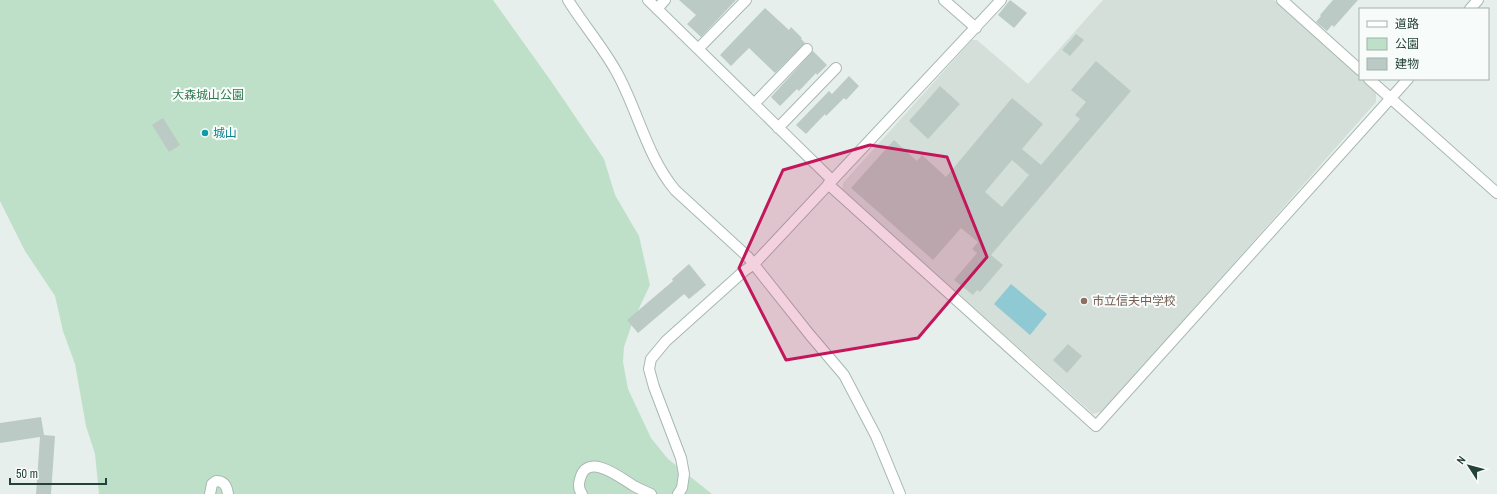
<svg xmlns="http://www.w3.org/2000/svg" width="1497" height="494" viewBox="0 0 1497 494" font-family="'Archivo Narrow','Noto Sans JP',sans-serif">
	<style>
		.built { fill: #d4dfda }
		.green { fill: #bfe0c8 }
		.water { fill: #8ec9d4 }
		.building { fill: #bbcac4; fill-rule: evenodd }
		.lines { fill: none; stroke-linecap: round; stroke-linejoin: round }
		.minor-casing { stroke: #a8b8b2; stroke-width: 12 }
		.minor { stroke: #fff; stroke-width: 10 }
		.marked { fill: #c2185b; fill-opacity: 0.2; stroke: #c2185b; stroke-width: 3; stroke-linejoin: round }
		.culture-dot { fill: #0f9aa8; stroke: #f7fbf9; stroke-width: 1.5 }
		.education-dot { fill: #8d6e63; stroke: #f7fbf9; stroke-width: 1.5 }
		.labels { text-anchor: middle; stroke-width: 4; stroke-linejoin: round; paint-order: stroke }
		.park-label { font-size: 12px; fill: #2d7a4b; stroke: #f7fbf9 }
		.culture-label { font-size: 12px; fill: #0d838f; stroke: #f7fbf9; text-anchor: start }
		.education-label { font-size: 12px; fill: #785e54; stroke: #f7fbf9; text-anchor: start }
	</style>
	<rect width="100%" height="100%" fill="#e6efeb"/>
	<!-- built -->
	<path class="built" d="M 1103,0 L 1274,0 L 1360,77 L 1360,79 L 1362,79 L 1376,92 L 1376,102 L 1104,411 L 1093,414 L 842,191 L 843,183 L 972,40 L 977,40 L 1028,84 Z"/>
	<!-- green -->
	<path class="green" d="M 0,0 L 493,0 L 551,81 L 604,159 L 615,195 L 639,236 L 650,285 L 633,321 L 624,347 L 623,362 L 628,389 L 651,438 L 668,459 L 712,494 L 99,494 L 95,454 L 86,426 L 75,364 L 63,331 L 55,296 L 25,251 L 0,201 Z"/>
	<!-- water -->
	<path class="water" d="M 1011,284 L 1047,314 L 1030,335 L 994,304 Z"/>
	<!-- building -->
	<path class="building" d="M 679,0 L 736,0 L 701,37 L 687,24 L 696,15 Z
		M 1010,0 L 1027,13 L 1014,28 L 998,15 Z
		M 1333,0 L 1358,0 L 1334,27 L 1332,25 L 1327,31 L 1316,22 L 1321,16 L 1320,15 Z
		M 765,8 L 789,30 L 791,27 L 802,38 L 801,39 L 805,43 L 775,73 L 749,48 L 731,66 L 720,55 Z
		M 1076,34 L 1084,40 L 1070,56 L 1062,50 Z
		M 813,51 L 827,65 L 817,75 L 816,73 L 799,91 L 797,89 L 780,106 L 771,97 Z
		M 1096,61 L 1131,91 L 991,255 L 1003,265 L 980,292 L 977,290 L 973,295 L 954,280 L 977,253 L 972,249 L 978,242 L 961,228 L 933,260 L 851,188 L 894,140 L 917,161 L 922,155 L 946,177 L 1012,98 L 1043,124 L 1022,149 L 1041,165 L 1080,119 L 1075,115 L 1086,102 L 1071,90 ZM 1012,160 L 1029,175 L 1002,207 L 985,192 Z
		M 849,76 L 859,86 L 846,100 L 844,98 L 826,116 L 825,114 L 806,134 L 796,125 L 829,91 L 832,94 Z
		M 940,86 L 960,104 L 928,139 L 909,121 Z
		M 163,118 L 180,145 L 169,152 L 152,125 Z
		M 689,264 L 706,285 L 689,299 L 684,294 L 638,333 L 627,320 L 673,281 L 672,279 Z
		M 1068,344 L 1082,356 L 1067,373 L 1053,360 Z
		M 41,417 L 44,435 L 55,436 L 51,494 L 36,494 L 40,437 L 0,443 L 0,423 Z"/>
	<g class="lines">
		<!-- minor casing -->
		<g class="minor-casing">
			<path id="minor" d="M 568,0 C 583,24 602,46 616,71 C 638,110 646,155 675,190 L 748,257 L 810,335 L 844,375 L 876,436 L 900,494
				M 648,0 L 832,180
				M 944,0 L 976,28
				M 1282,0 L 1360,70
				M 657,9 L 665,0
				M 1470,9 L 1478,0
				M 698,49 L 746,0
				M 1369,79 L 1497,193
				M 754,104 L 807,49
				M 778,128 L 836,68
				M 828,184 L 1096,426 L 1408,79
				M 210,494 L 212,484 L 216,481 C 224,481 227,486 228,494
				M 582,494 C 579,490 578,485 580,479 C 587,451 621,478 634,486 C 639,489 645,491 651,494
				M 678,494 L 682,488 L 684,474 L 681,458 L 654,387 L 649,369 L 651,359 L 666,341 L 744,271 L 754,264 L 1001,0"/>
		</g>
		<!-- minor -->
		<use href="#minor" class="minor"/>
	</g>
	<!-- marked area -->
	<path class="marked" d="M 870,145 L 947,157 L 987,257 L 918,338 L 786,360 L 739,268 L 783,170 Z"/>
	<!-- markers -->
	<circle class="culture-dot" cx="205" cy="133" r="4"/>
	<circle class="education-dot" cx="1084" cy="301" r="4"/>
	<g class="labels">
		<!-- park labels -->
		<g class="park-label">
			<text x="208" y="99">大森城山公園</text>
		</g>
		<!-- culture labels -->
		<g class="culture-label">
			<text x="213" y="137">城山</text>
		</g>
		<!-- education labels -->
		<g class="education-label">
			<text x="1092" y="305">市立信夫中学校</text>
		</g>
	</g>
	<!-- legend -->
	<rect x="1359" y="8" width="130" height="72" fill="#f7fbf9" stroke="#a3b1ad"/>
	<rect x="1367" y="21" width="20" height="6" fill="#ffffff" stroke="#a3b1ad"/>
	<text x="1395" y="28" font-size="12" fill="#24423a">道路</text>
	<rect x="1367" y="38" width="20" height="12" fill="#bfe0c8" stroke="#a3b1ad"/>
	<text x="1395" y="48" font-size="12" fill="#24423a">公園</text>
	<rect x="1367" y="58" width="20" height="12" fill="#bbcac4" stroke="#a3b1ad"/>
	<text x="1395" y="68" font-size="12" fill="#24423a">建物</text>
	<!-- north arrow -->
	<g transform="translate(1469 466) rotate(306)" stroke="#f7fbf9" stroke-width="3" paint-order="stroke">
	<path d="M0-3L7 15L0 10L-7 15Z" fill="#24423a"/>
	<text y="-6" font-size="11" font-weight="bold" text-anchor="middle" fill="#24423a">N</text>
	</g>
	<!-- scale -->
	<path d="M10 478v6h96v-6" fill="none" stroke="#24423a" stroke-width="2"/>
	<text x="16" y="478" font-size="12" fill="#24423a" stroke="#f7fbf9" stroke-width="3" paint-order="stroke">50 m</text>
</svg>
